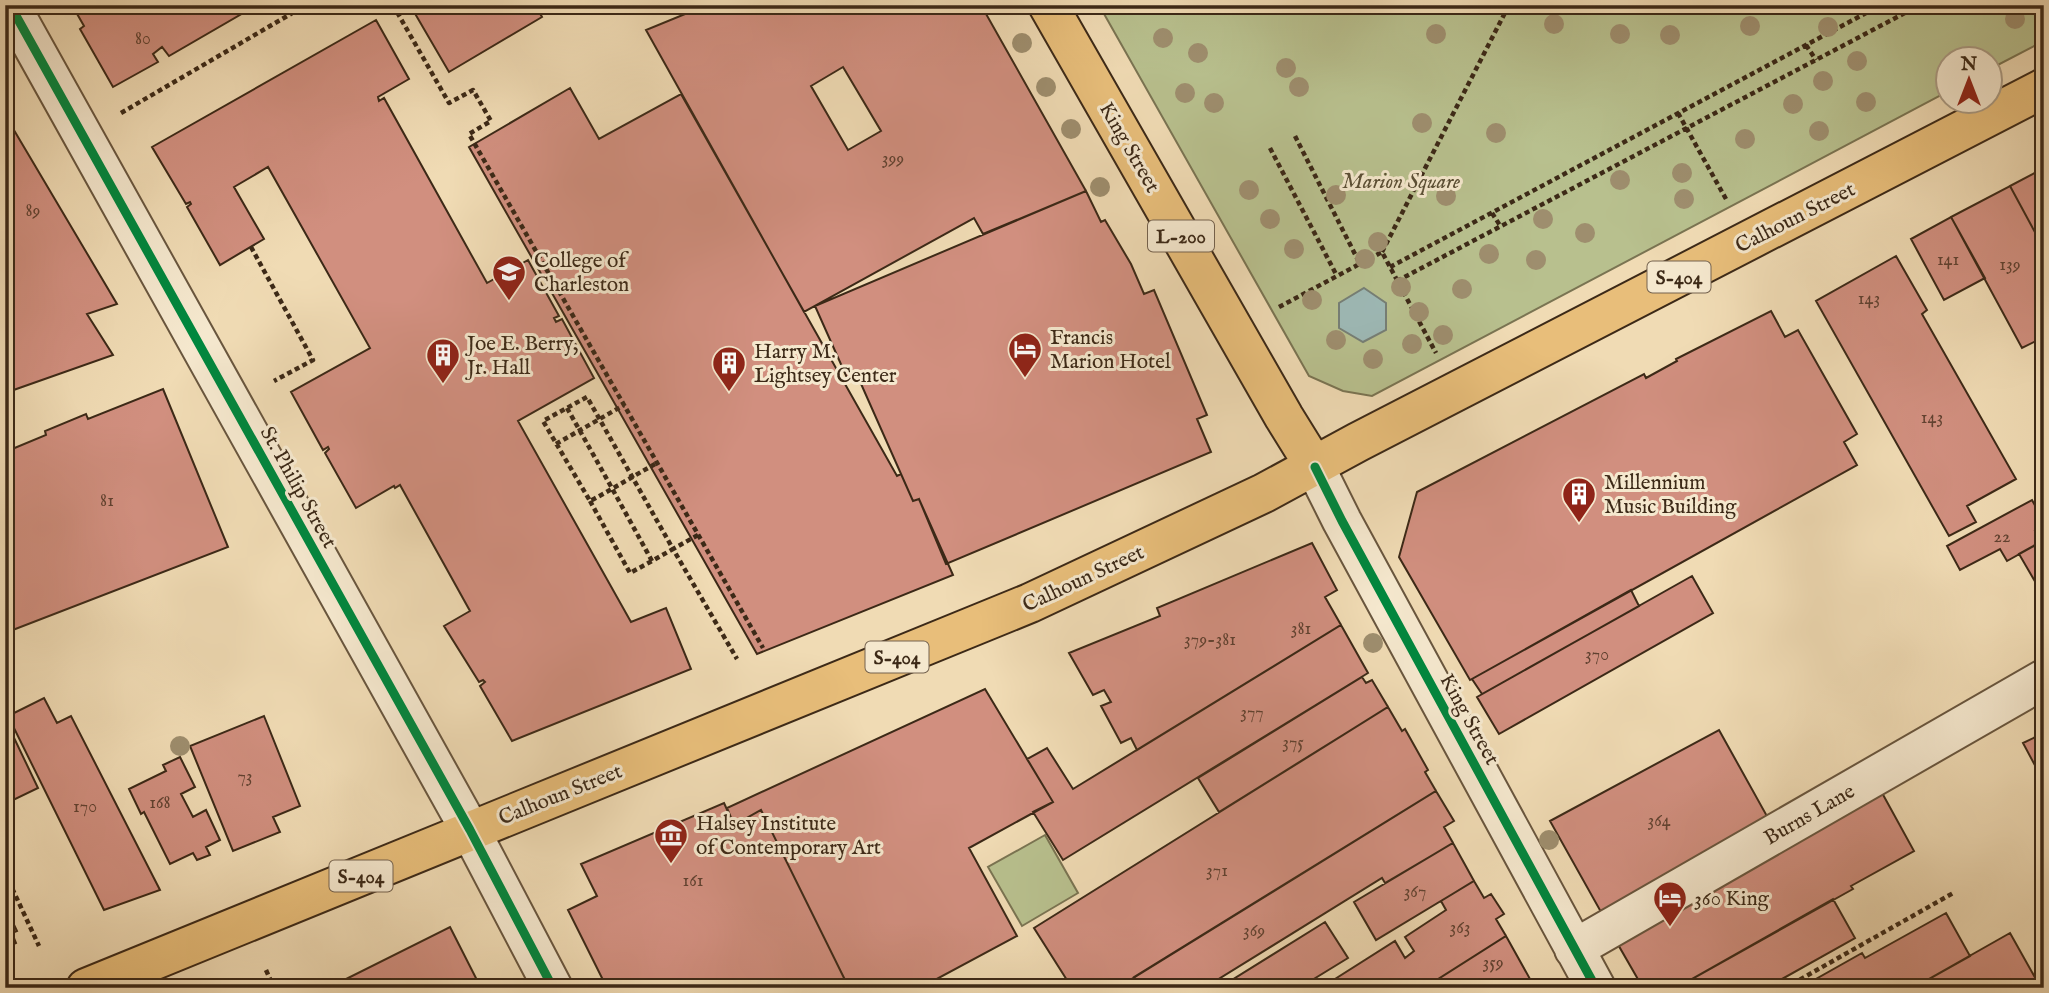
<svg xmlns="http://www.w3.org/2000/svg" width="2049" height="993" viewBox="0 0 2049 993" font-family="'IM FELL English',serif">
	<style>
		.green { fill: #b8c08e; stroke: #7a7452; stroke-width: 2 }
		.water { fill: #9db9b6; stroke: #767f76; stroke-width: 2 }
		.building { fill: #d18f7f; stroke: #3c2917; stroke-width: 2; fill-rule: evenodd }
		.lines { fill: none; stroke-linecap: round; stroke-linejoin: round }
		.minor-casing { stroke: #69563e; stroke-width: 42 }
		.major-casing { stroke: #3c2917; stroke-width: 42 }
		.path { stroke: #3c2917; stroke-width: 4.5; stroke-dasharray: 5 3.5; stroke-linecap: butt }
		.minor { stroke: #f5e8ce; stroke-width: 38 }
		.major { stroke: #e8be7a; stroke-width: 38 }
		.cycleway-casing { stroke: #f5e8ce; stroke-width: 13 }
		.cycleway { stroke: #00873e; stroke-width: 9 }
		.tree { fill: #9e8e6e }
		.labels { text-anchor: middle; stroke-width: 6; stroke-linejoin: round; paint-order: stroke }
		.number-label { font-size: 18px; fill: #614231 }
		.shield { fill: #f5e8ce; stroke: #74624e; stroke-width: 2 }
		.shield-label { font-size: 19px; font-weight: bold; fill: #3c2917 }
		.street-label { font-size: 21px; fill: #3c2917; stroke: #f5e8ce }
		.park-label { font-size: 21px; font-style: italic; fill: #5b4f35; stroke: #f5e8ce }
		.poi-label { font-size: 21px; fill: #3c2917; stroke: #f5e8ce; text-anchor: start }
	</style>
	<rect width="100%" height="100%" fill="#f0dbb4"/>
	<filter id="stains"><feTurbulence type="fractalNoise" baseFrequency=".00286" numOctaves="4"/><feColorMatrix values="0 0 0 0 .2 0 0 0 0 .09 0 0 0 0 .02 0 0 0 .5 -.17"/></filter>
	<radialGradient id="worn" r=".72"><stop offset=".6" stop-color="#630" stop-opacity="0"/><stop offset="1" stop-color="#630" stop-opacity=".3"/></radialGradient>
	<!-- green -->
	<path class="green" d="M 1099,5 L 2044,5 L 2044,41 L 1990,69 L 1990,60 L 1948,60 L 1947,92 L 1372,396 L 1343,391 L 1309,376 Z
		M 1045,835 L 1078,893 L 1022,926 L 988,867 Z"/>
	<!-- water -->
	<path class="water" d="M 1364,288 L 1386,303 L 1386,330 L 1363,342 L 1339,328 L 1339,303 Z"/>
	<!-- building -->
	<path class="building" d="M 87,5 L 257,5 L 169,56 L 162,47 L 153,54 L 158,62 L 113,87 L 80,29 L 84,26 L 76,12 Z
		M 410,5 L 535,5 L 542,17 L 449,72 Z
		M 707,5 L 981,5 L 1086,191 L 983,234 L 974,218 L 804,312 L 646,30 ZM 843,67 L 881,131 L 848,150 L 811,86 Z
		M 376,20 L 409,79 L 378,97 L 379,101 L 384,98 L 487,283 L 528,260 L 559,316 L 554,318 L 556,322 L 562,319 L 594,378 L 518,421 L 631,622 L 666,608 L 691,669 L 512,741 L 480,686 L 485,682 L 483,680 L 479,682 L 444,626 L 470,611 L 400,485 L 395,488 L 394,486 L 356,508 L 325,453 L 329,449 L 328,447 L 323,450 L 291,392 L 370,348 L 268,167 L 234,187 L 264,239 L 220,265 L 187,207 L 191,204 L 190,202 L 186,204 L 152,147 Z
		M 570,88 L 599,139 L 681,94 L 897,476 L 901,474 L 913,501 L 919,499 L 953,575 L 757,654 L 469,147 Z
		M 5,115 L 117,304 L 87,314 L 113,355 L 5,393 Z
		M 2044,168 L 2044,249 L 2010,186 Z
		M 2010,186 L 2044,249 L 2044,337 L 2022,348 L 1951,217 Z
		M 1086,191 L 1101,222 L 1105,220 L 1131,264 L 1144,294 L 1154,290 L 1207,415 L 1197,419 L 1211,452 L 946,564 L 919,499 L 913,501 L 858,377 L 848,380 L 815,306 Z
		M 1951,217 L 1985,278 L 1944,300 L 1911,239 Z
		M 1896,256 L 1927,310 L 1922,314 L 2016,479 L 1967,506 L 1976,522 L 1949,536 L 1816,301 Z
		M 1771,311 L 1785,337 L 1798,330 L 1857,434 L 1844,442 L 1857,465 L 1470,680 L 1399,557 L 1417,492 L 1644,374 L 1646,378 L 1677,361 L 1676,359 Z
		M 163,389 L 228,547 L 5,633 L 5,452 L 46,435 L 45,431 L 86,414 L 88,419 Z
		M 2032,500 L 2044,522 L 2044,526 L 2035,531 L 2041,542 L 2007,561 L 2000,549 L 1960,570 L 1947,546 Z
		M 2044,540 L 2044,597 L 2019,554 Z
		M 1312,543 L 1337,590 L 1325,597 L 1341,625 L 1137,750 L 1131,738 L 1121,743 L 1101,706 L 1111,702 L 1104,690 L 1093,695 L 1069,653 L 1160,616 L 1157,608 Z
		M 1692,576 L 1713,613 L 1499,734 L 1477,697 Z
		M 1631,590 L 1639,606 L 1482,694 L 1472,679 Z
		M 1341,625 L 1368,673 L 1063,860 L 1033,812 L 1053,802 L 1027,759 L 1047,748 L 1073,789 Z
		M 1362,677 L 1366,683 L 1372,680 L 1388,707 L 1219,812 L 1198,778 Z
		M 985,689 L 1053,802 L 969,848 L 1017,936 L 920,988 L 849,988 L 761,810 L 734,825 L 727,808 Z
		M 44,698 L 57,723 L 71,716 L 160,890 L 104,910 L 8,716 Z
		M 1388,707 L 1402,731 L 1405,729 L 1428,770 L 1425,772 L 1436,791 L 1117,988 L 1072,988 L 1034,928 Z
		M 264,716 L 300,806 L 273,817 L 280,832 L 233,851 L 190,746 Z
		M 5,719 L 38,788 L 5,804 Z
		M 1719,730 L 1768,818 L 1601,912 L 1550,821 Z
		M 2044,733 L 2044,768 L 2038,771 L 2023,743 Z
		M 180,757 L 195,787 L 181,794 L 193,817 L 206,810 L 220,840 L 206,847 L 210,855 L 197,860 L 193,853 L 170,864 L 144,812 L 141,814 L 129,789 L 166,771 L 163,765 Z
		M 1436,791 L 1454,821 L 1444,827 L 1453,843 L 1385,883 L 1382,878 L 1204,988 L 1140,988 L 1134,977 Z
		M 1881,791 L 1914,851 L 1851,886 L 1853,889 L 1676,988 L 1643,988 L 1616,941 Z
		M 724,803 L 734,825 L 761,810 L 849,988 L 607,988 L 568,910 L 597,896 L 581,864 Z
		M 1453,843 L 1474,881 L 1376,940 L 1354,902 Z
		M 1474,881 L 1484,898 L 1491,894 L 1504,914 L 1496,919 L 1506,936 L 1424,988 L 1341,988 L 1335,979 L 1395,941 L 1405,958 L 1414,951 L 1405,937 L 1446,910 L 1441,901 Z
		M 1833,899 L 1855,938 L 1766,988 L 1676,988 Z
		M 5,906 L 17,931 L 12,933 L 16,943 L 5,948 Z
		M 1946,913 L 1970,956 L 1913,988 L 1800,988 L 1862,953 L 1865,958 Z
		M 1325,922 L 1348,958 L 1299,988 L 1219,988 Z
		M 450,927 L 481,988 L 340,988 L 338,983 Z
		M 2010,933 L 2037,981 L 2026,988 L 1913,988 Z
		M 1506,936 L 1535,988 L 1424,988 Z"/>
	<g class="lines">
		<!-- minor casing -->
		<g class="minor-casing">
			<path id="minor" d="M 10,5 L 470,830 L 553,988
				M 1315,467 L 1342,521 L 1596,988
				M 1574,949 L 2044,679"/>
		</g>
		<!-- major casing -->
		<g class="major-casing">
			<path id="major" d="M 1048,5 L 1284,417 L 1315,467
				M 86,988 L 1030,603 L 1264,493 L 1358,442 L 2044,88"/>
		</g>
		<!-- path -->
		<path class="path" d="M 393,5 L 449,103 L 473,90 L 491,121 L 469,134 L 763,648
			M 1806,45 L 1816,60
			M 121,113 L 306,5
			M 1678,113 L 1726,199
			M 1295,136 L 1360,264
			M 1270,148 L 1337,276
			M 1492,213 L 1501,227
			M 251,247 L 313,360 L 274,381
			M 1382,252 L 1509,5
			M 1390,267 L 1881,5
			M 1397,281 L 1920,5
			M 1279,307 L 1382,252 L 1436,353
			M 567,408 C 596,459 624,510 652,561 L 673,549 L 587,397 L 543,421 L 590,501 C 613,489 635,475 657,463
			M 556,444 L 624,405
			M 590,501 L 630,573 L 652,561
			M 698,535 L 673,549 L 737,659
			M 5,873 L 39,946
			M 266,970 L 274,988
			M 1785,988 L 1955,892"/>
		<!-- minor -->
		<use href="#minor" class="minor"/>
		<!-- major -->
		<use href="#major" class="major"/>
		<!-- cycleway casing -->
		<g class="cycleway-casing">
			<path id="cycleway" d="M 10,5 L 470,830 L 553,988
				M 1315,467 L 1342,521 L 1596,988"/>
		</g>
		<!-- cycleway -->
		<use href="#cycleway" class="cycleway"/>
	</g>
	<!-- trees -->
	<g class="tree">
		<circle cx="2015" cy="19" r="10"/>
		<circle cx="1554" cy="24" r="10"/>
		<circle cx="1750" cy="26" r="10"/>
		<circle cx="1828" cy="27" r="10"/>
		<circle cx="1436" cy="34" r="10"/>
		<circle cx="1620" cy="34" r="10"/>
		<circle cx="1670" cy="35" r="10"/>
		<circle cx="1163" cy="38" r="10"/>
		<circle cx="1022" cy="43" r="10"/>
		<circle cx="1198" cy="53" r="10"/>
		<circle cx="1857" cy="61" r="10"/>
		<circle cx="1286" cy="68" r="10"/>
		<circle cx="1823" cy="81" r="10"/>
		<circle cx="1046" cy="87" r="10"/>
		<circle cx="1299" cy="87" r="10"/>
		<circle cx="1185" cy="93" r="10"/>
		<circle cx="1866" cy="102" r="10"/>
		<circle cx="1214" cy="103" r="10"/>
		<circle cx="1793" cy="104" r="10"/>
		<circle cx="1422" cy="123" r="10"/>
		<circle cx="1071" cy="129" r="10"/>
		<circle cx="1819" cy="131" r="10"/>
		<circle cx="1496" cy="133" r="10"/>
		<circle cx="1745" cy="139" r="10"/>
		<circle cx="1682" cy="173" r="10"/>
		<circle cx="1620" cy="180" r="10"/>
		<circle cx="1100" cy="187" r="10"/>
		<circle cx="1249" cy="190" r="10"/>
		<circle cx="1336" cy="195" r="10"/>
		<circle cx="1446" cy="196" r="10"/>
		<circle cx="1684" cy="199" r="10"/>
		<circle cx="1270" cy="219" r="10"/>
		<circle cx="1543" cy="219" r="10"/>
		<circle cx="1585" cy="233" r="10"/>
		<circle cx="1378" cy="242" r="10"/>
		<circle cx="1294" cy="249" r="10"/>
		<circle cx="1489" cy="254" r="10"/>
		<circle cx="1365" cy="259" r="10"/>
		<circle cx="1536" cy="260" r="10"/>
		<circle cx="1401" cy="287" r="10"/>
		<circle cx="1462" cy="289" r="10"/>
		<circle cx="1312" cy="300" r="10"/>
		<circle cx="1419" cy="312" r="10"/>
		<circle cx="1443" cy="335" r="10"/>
		<circle cx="1336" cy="340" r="10"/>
		<circle cx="1412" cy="344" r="10"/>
		<circle cx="1373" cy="359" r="10"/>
		<circle cx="1373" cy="643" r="10"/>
		<circle cx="180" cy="746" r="10"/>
		<circle cx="1549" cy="840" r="10"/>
	</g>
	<!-- icons -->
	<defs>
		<g id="university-pin" transform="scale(1.75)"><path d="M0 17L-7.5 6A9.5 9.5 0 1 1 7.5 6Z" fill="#8f2418" stroke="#f5e8ce"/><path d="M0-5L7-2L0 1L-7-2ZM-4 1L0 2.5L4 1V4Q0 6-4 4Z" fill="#fff"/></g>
		<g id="hotel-pin" transform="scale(1.75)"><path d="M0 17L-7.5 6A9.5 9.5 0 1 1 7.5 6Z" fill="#8f2418" stroke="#f5e8ce"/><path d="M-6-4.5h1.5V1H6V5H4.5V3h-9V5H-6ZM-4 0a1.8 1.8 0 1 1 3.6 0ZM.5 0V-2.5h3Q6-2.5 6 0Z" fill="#fff"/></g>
		<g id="building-pin" transform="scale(1.75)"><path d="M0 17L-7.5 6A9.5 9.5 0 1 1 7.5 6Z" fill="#8f2418" stroke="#f5e8ce"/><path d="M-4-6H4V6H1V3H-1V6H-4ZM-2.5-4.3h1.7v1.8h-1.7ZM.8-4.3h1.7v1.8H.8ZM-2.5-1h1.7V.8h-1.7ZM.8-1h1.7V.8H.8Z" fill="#fff"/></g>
		<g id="museum-pin" transform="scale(1.75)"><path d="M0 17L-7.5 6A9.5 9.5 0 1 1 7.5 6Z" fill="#8f2418" stroke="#f5e8ce"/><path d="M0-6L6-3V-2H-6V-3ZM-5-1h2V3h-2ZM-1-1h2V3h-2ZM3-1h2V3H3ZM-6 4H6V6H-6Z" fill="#fff"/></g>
	</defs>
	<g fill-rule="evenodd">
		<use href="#university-pin" x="509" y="272"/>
		<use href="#hotel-pin" x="1025" y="349"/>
		<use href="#building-pin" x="443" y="355"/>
		<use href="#building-pin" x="729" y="363"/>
		<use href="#building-pin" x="1579" y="494"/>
		<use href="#museum-pin" x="671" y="835"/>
		<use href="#hotel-pin" x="1670" y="898"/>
	</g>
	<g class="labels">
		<!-- number labels -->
		<g class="number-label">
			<text x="143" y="44">80</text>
			<text x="893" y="164">399</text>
			<text x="33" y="216">89</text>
			<text x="1948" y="265">141</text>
			<text x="2010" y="270">139</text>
			<text x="1869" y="304">143</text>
			<text x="1932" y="423">143</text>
			<text x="107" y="506">81</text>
			<text x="2002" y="542">22</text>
			<text x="1301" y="634">381</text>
			<text x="1210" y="645">379-381</text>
			<text x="1597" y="660">370</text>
			<text x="1252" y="718">377</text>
			<text x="1293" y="748">375</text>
			<text x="245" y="782">73</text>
			<text x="160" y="808">168</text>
			<text x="85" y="812">170</text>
			<text x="1659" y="826">364</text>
			<text x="1217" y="876">371</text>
			<text x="693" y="886">161</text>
			<text x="1415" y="897">367</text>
			<text x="1460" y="933">363</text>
			<text x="1254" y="936">369</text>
			<text x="1493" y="968">359</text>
		</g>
		<!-- shield labels -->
		<g class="shield">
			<rect x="1148" y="220.5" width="66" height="31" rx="5"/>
			<rect x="1647.5" y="261.5" width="63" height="31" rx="5"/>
			<rect x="865.5" y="641.5" width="63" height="31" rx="5"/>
			<rect x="329.5" y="860.5" width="63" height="31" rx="5"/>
		</g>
		<g class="shield-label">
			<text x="1181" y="243">L-200</text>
			<text x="1679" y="284">S-404</text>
			<text x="897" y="664">S-404</text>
			<text x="361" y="883">S-404</text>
		</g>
		<!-- street labels -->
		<g class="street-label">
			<text transform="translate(1130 147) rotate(60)" y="7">King Street</text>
			<text transform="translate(1795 217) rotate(-27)" y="7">Calhoun Street</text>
			<text transform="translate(299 487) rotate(61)" y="7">St. Philip Street</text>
			<text transform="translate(1083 578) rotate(-25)" y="7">Calhoun Street</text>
			<text transform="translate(1470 719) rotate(61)" y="7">King Street</text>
			<text transform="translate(560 794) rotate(-22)" y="7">Calhoun Street</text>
			<text transform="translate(1809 814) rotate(-30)" y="7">Burns Lane</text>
		</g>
		<!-- park labels -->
		<g class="park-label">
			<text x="1401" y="188">Marion Square</text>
		</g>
		<!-- poi labels -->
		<g class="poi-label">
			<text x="534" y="267">College of<tspan x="534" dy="24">Charleston</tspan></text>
			<text x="1050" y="344">Francis<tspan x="1050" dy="24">Marion Hotel</tspan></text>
			<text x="467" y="350">Joe E. Berry,<tspan x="467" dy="24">Jr. Hall</tspan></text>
			<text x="754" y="358">Harry M.<tspan x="754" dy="24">Lightsey Center</tspan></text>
			<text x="1604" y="489">Millennium<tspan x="1604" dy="24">Music Building</tspan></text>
			<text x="696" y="830">Halsey Institute<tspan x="696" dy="24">of Contemporary Art</tspan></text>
			<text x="1694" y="905">360 King</text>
		</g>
	</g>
	<!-- margin -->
	<rect width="2049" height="993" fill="none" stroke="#f0dbb4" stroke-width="28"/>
	<rect x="7" y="7" width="2035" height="979" fill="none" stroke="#3c2917" stroke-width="3.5"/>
	<rect x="14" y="14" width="2021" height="965" fill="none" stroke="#3c2917" stroke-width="2"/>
	<!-- north arrow -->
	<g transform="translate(1969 80)"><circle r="33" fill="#f5e8ce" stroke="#ab9c85" stroke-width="2"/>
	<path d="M0-5L12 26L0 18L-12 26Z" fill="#8f2418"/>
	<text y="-10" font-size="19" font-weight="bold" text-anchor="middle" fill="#3c2917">N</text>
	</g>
	<rect width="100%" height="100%" filter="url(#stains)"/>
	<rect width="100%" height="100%" fill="url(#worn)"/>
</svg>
